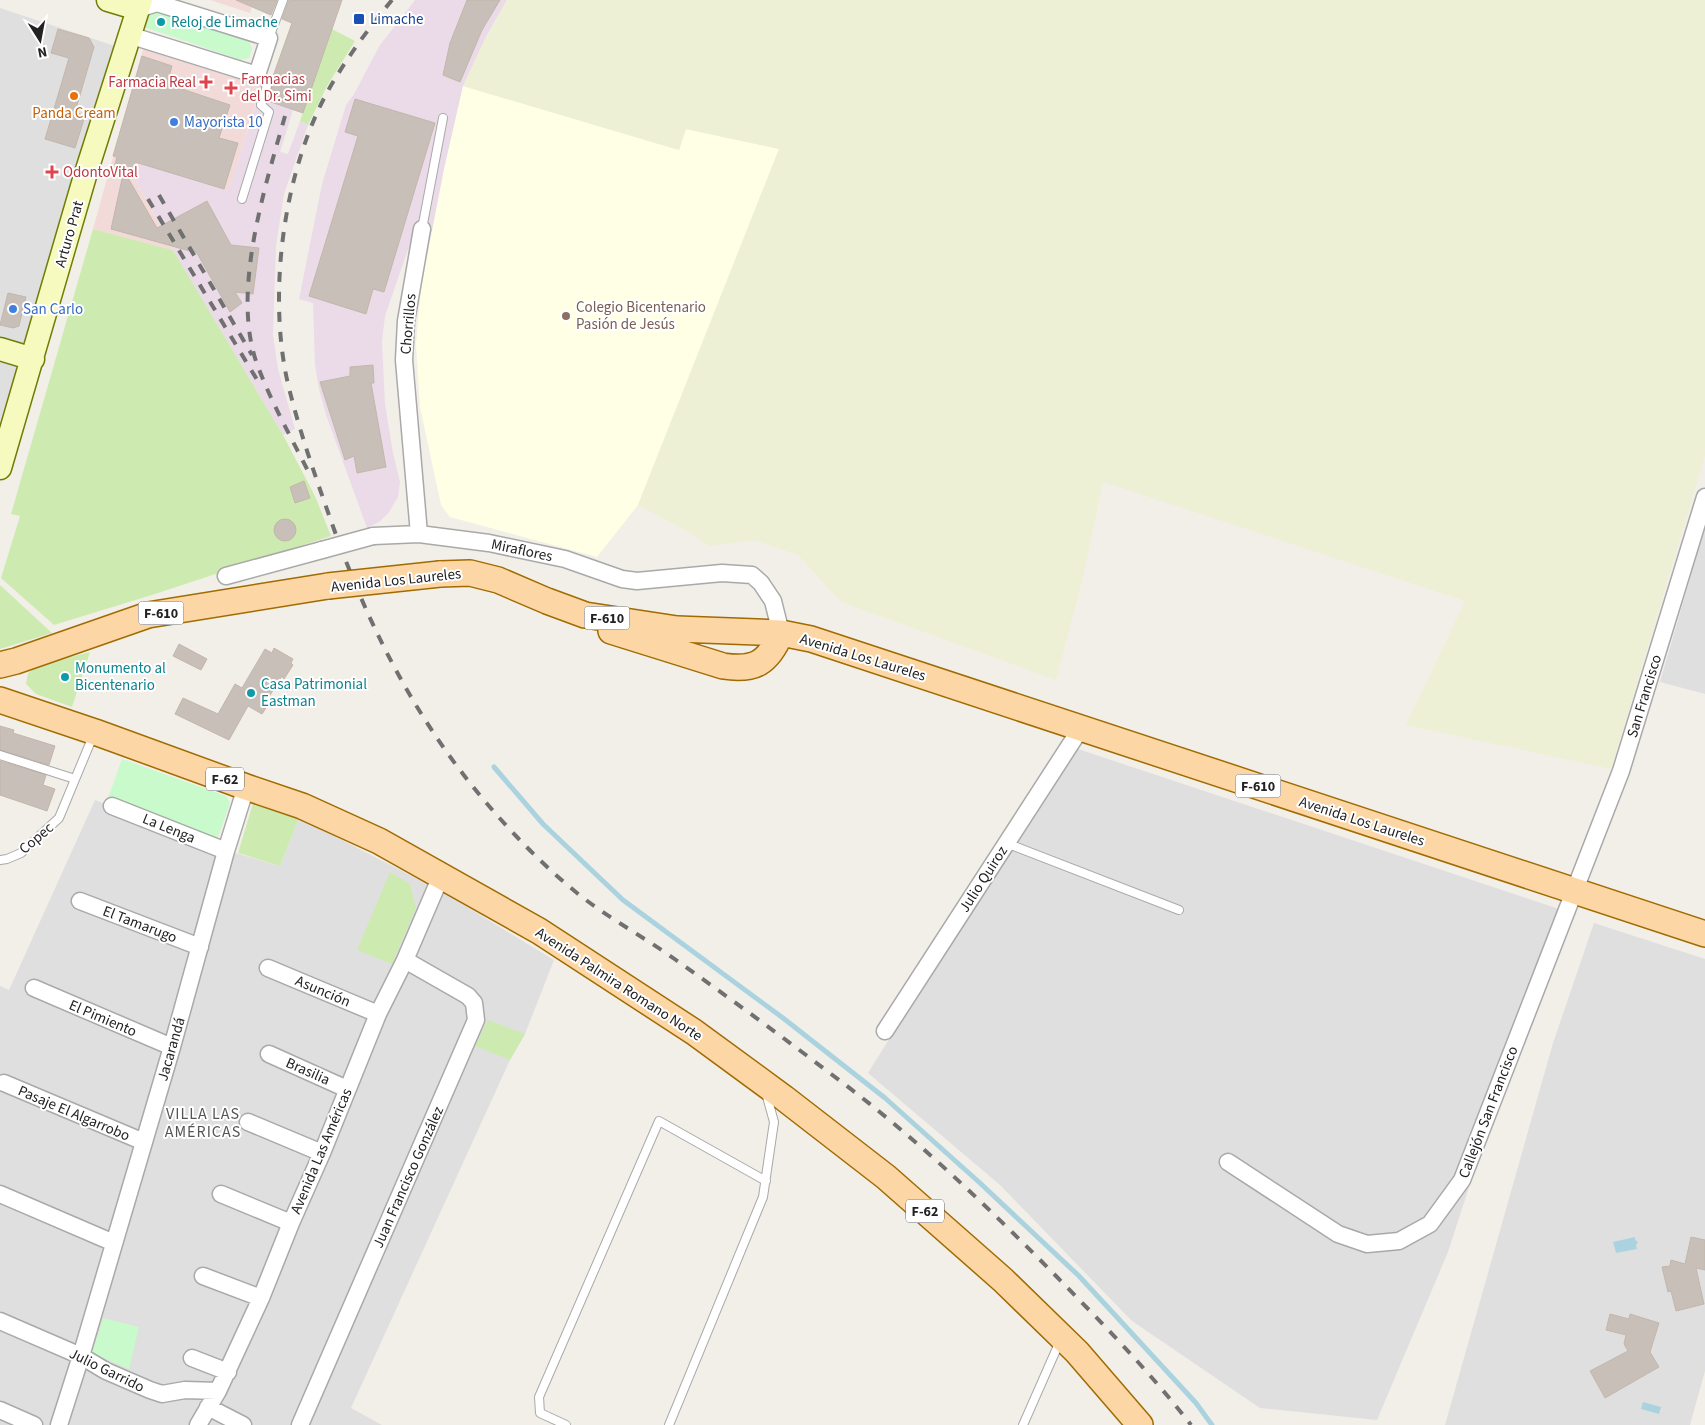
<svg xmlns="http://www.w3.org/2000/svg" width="1705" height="1425" viewBox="0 0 1705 1425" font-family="'Source Sans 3',sans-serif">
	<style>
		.residential { fill: #e0dfdf }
		.commercial { fill: #f2dad9 }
		.industrial { fill: #ebdbe8 }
		.education { fill: #ffffe5 }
		.farmland { fill: #eef0d5 }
		.grass { fill: #cdebb0 }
		.park { fill: #c8facc }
		.water { fill: #aad3df }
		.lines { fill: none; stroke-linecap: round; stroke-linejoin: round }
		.stream { stroke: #aad3df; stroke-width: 5 }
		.building { fill: #c7bfb8; stroke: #c4b6ab }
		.lane-casing { stroke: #a9a9a9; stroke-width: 10 }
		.street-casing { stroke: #a9a9a9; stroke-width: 19 }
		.secondary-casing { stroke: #707d05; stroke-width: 25 }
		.primary-casing { stroke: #a06b00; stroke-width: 28 }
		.lane { stroke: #fff; stroke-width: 8 }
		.street { stroke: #fff; stroke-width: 16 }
		.secondary { stroke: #f7fabf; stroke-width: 22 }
		.primary { stroke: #fcd6a4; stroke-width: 25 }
		.rail { stroke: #707070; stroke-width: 4; stroke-dasharray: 10 10; stroke-linecap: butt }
		.street-bridge-casing { stroke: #a9a9a9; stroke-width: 19; stroke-linecap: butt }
		.primary-bridge-casing { stroke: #a06b00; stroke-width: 28; stroke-linecap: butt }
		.street-bridge { stroke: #fff; stroke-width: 16 }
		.primary-bridge { stroke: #fcd6a4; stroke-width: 25 }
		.transit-dot { fill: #1a4fb4; stroke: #fff; stroke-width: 2 }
		.culture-dot { fill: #0f9aa8; stroke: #fff; stroke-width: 2 }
		.health-dot { fill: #e0444e; stroke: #fff; stroke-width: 2 }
		.food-dot { fill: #e8710a; stroke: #fff; stroke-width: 2 }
		.shop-dot { fill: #3f7fe0; stroke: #fff; stroke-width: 2 }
		.education-dot { fill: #8d6e63; stroke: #fff; stroke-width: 2 }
		.labels { text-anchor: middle; stroke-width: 4; stroke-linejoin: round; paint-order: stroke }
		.shield { fill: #fff; stroke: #646464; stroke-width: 1 }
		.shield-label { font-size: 14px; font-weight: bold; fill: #222 }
		.transit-label { font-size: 15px; fill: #164399; stroke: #fff; text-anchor: start }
		.culture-label { font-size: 15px; fill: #0d838f; stroke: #fff; text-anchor: start }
		.health-label { font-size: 15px; fill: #be3a42; stroke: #fff; text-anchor: start }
		.food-label { font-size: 15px; fill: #c56008; stroke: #fff }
		.shop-label { font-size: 15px; fill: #366cbe; stroke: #fff; text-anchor: start }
		.street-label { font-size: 15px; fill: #222; stroke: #fff }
		.education-label { font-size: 15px; fill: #785e54; stroke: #fff; text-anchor: start }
		.neighbourhood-label { font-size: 16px; letter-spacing: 1px; fill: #555; stroke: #fff }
	</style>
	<rect width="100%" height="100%" fill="#f2efe9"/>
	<!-- residential -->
	<path class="residential" d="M 0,8 L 118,47 L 0,421 Z
		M 1705,527 L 1705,694 L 1660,682 Z
		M 1072,747 L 1559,909 L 1448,1252 L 1377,1420 L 1260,1408 L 1132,1321 L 1000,1185 L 868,1073 Z
		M 95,800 L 204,844 L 280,866 L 299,818 L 441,891 L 554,960 L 525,1034 L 510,1060 L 351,1408 L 382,1425 L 0,1425 L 0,986 L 9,990 Z
		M 1594,923 L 1705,959 L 1705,1371 L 1690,1425 L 1445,1425 L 1553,1043 Z"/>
	<!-- commercial -->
	<path class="commercial" d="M 210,0 L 254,0 L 250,13 Z
		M 143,49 L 261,86 L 229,191 L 132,173 L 173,250 L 93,229 Z"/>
	<!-- industrial -->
	<path class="industrial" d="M 415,0 L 507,0 L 487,35 L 463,86 L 432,232 L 415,229 L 385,316 L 382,341 L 385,404 L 393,453 L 400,482 L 398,497 L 389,512 L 379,522 L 367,528 L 326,415 L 319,389 L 315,365 L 313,303 L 299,299 L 322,184 L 346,105 L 354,94 L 380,45 Z
		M 260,91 L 268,92 L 265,100 L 293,110 L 280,152 L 288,154 L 300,121 L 308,125 L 284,194 L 276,246 L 273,335 L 278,369 L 295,429 L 283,435 L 177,257 L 132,173 L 135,162 L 229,190 Z"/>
	<!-- education -->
	<path class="education" d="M 463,86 L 679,150 L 686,129 L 779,149 L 638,505 L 597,557 L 450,517 L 441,505 L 420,407 L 416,344 L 421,288 L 444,169 Z"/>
	<!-- farmland -->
	<path class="farmland" d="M 507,0 L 1705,0 L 1705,456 L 1611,769 L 1406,725 L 1465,601 L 1103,482 L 1082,581 L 1056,680 L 841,602 L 798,555 L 754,540 L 709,546 L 687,531 L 638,505 L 779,149 L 686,129 L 679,150 L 463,86 L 487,35 Z"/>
	<!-- grass -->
	<path class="grass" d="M 332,29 L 355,41 L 327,86 L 308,125 L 300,121 Z
		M 93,229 L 173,250 L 283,435 L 315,496 L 331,536 L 155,594 L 54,625 L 1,578 L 20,516 L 11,514 Z
		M 0,585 L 52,633 L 0,649 Z
		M 90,652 L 72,707 L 36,694 L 26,684 L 28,673 L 40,665 Z
		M 253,803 L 299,818 L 280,866 L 238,853 Z
		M 390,872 L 410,884 L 416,908 L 392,964 L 357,950 Z
		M 488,1020 L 525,1034 L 510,1060 L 475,1046 Z"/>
	<!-- park -->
	<path class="park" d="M 151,8 L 249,41 L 252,49 L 249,58 L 241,60 L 144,27 Z
		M 122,759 L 226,796 L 230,803 L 217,840 L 108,798 Z
		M 103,1318 L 139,1327 L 129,1369 L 92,1353 Z"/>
	<!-- water -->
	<path class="water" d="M 1635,1237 L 1635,1240 L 1638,1242 L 1636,1245 L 1637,1249 L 1616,1253 L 1613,1242 Z
		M 1643,1402 L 1661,1407 L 1659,1414 L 1641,1409 Z"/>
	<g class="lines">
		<!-- stream -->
		<path class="stream" d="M 494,767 L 543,824 L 623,900 L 783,1018 L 885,1098 L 980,1183 L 1079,1276 L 1196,1403 L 1212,1425"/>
	</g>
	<!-- building -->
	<path class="building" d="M 236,0 L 277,0 L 271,15 Z
		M 289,0 L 342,0 L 303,113 L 268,101 L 272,87 L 271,82 L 292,23 L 282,19 Z
		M 467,0 L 500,0 L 482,30 L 460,82 L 443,75 L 450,43 Z
		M 58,29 L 89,38 L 94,47 L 75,112 L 85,116 L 75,148 L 45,139 L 69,58 L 51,53 Z
		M 142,56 L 172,66 L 167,84 L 230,105 L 219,138 L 238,143 L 224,189 L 135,162 L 132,173 L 124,171 L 157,228 L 207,201 L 231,245 L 259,248 L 253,294 L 235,292 L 242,303 L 230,312 L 197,253 L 111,229 L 124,170 L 114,168 L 117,157 L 113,156 Z
		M 355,99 L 435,123 L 384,292 L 373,289 L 366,314 L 309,296 L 358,136 L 345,132 Z
		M 8,293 L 26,297 L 19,326 L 13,328 L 0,325 Z
		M 373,365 L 374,383 L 371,383 L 386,467 L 357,473 L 354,456 L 345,460 L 320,382 L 350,376 L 350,367 Z
		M 304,481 L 310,498 L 295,503 L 290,487 Z
		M274 530a11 11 0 1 1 22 0a11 11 0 1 1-22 0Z
		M 179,644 L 207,659 L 201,670 L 173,656 Z
		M 274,648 L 293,659 L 291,663 L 293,665 L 284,679 L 282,676 L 267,700 L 270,702 L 262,714 L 248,706 L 229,740 L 175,714 L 183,698 L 218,714 L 235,684 L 242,688 L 265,649 L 272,653 Z
		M 0,726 L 14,730 L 13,733 L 55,746 L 49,765 L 0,750 Z
		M 0,761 L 46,775 L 43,785 L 55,789 L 47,811 L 0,795 Z
		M 1691,1237 L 1705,1240 L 1705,1270 L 1696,1268 L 1704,1304 L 1676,1311 L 1671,1291 L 1668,1292 L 1662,1267 L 1670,1266 L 1671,1260 L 1685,1264 Z
		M 1610,1314 L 1629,1319 L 1630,1314 L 1659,1323 L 1650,1352 L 1659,1367 L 1605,1398 L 1590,1371 L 1628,1351 L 1624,1344 L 1626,1335 L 1606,1330 Z"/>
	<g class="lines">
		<!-- lane casing -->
		<g class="lane-casing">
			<path id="lane" d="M 269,38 L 283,0
				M 242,199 L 269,112 L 261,105 L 267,86 L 257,75
				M 422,229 L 443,118
				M 0,755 L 75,779
				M 1006,843 L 1179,910
				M 0,860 L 7,859 L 21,853 L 59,818 L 93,736
				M 566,1425 L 540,1413 L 539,1397 L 659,1121 L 766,1181
				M 669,1425 L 763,1197 L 774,1122 L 766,1093
				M 1023,1425 L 1060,1341"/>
		</g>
		<!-- street casing -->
		<g class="street-casing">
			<path id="street" d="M 129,35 L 257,75 L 269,38 L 157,3 L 138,9
				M 419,534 L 404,360 L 406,321 L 422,229
				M 373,536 L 419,534 L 489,543 L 565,559 L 622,579 L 637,581 L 722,573 L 752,575 L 761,583 L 773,601 L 781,633
				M 226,576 L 322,550
				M 112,806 L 226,851
				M 80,901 L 200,947
				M 268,968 L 378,1014
				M 34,988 L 172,1047
				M 885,1031 L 1081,728
				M 269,1054 L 347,1089
				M 4,1083 L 144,1142
				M 248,1122 L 322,1153
				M 1228,1162 L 1338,1234 L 1367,1244 L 1399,1241 L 1430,1224 L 1462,1180 L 1621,771 L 1705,497
				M 0,1194 L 114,1243
				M 221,1194 L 291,1223
				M 203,1276 L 261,1298
				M 0,1321 L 81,1356 L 106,1371 L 150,1390 L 162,1394 L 185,1390 L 218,1391
				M 192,1358 L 228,1372
				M 208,1407 L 243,1425
				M 0,1410 L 34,1425
				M 59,1425 L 81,1356 L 172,1047 L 226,851 L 246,787
				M 198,1425 L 218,1391 L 261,1298 L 291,1223 L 322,1153 L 378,1014 L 405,960 L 441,876
				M 300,1425 L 476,1020 L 474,1003 L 468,996 L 405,960"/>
		</g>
		<!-- secondary casing -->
		<g class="secondary-casing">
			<path id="secondary" d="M 108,0 L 138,9
				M 0,349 L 33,359
				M 0,468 L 85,176 L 141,0"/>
		</g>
		<!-- primary casing -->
		<g class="primary-casing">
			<path id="primary" d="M 440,574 L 470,573 L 498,580 L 547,601 L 585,615 L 677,629 L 781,633 L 811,639 L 1705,934
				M 611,631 L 723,666 C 755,671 768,663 781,633
				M 0,665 L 16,661 L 148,615 L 328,586
				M 0,700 L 95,732 L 246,787 L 302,806 L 379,841 L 539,931 L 694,1032 L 784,1098 L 886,1177 L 1003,1280 L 1077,1352 L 1140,1425"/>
		</g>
		<!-- lane -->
		<use href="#lane" class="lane"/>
		<!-- street -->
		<use href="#street" class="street"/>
		<!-- secondary -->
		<use href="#secondary" class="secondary"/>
		<!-- primary -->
		<use href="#primary" class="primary"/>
		<!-- rail -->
		<path class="rail" d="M 392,0 C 373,23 354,48 338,74 C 285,156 266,289 288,384 C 300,434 318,484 335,532 C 377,648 431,747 517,837 C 535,856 556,876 577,893 C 608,918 644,937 676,960 C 728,997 780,1035 831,1074 C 912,1134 985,1204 1056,1276 C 1102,1323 1150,1372 1191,1425
			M 285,116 C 265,187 231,292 257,364 C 271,402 291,437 309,473
			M 159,195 L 252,355
			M 148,199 L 259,383"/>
		<!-- street-bridge casing -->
		<g class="street-bridge-casing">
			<path id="street-bridge" d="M 322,550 L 373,536"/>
		</g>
		<!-- primary-bridge casing -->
		<g class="primary-bridge-casing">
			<path id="primary-bridge" d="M 328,586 L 440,574"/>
		</g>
		<!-- street-bridge -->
		<use href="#street-bridge" class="street-bridge"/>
		<!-- primary-bridge -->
		<use href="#primary-bridge" class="primary-bridge"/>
	</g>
	<!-- markers -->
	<rect class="transit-dot" x="353" y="13" width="12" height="12" rx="2.5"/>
	<g class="culture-dot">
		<circle cx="161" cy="22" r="5"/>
		<circle cx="65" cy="677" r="5"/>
		<circle cx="251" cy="693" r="5"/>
	</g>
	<g class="health-dot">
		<path d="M203.5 74.5h5v5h5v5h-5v5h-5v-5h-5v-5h5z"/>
		<path d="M228.5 80.5h5v5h5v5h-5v5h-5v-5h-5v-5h5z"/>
		<path d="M49.5 164.5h5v5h5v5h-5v5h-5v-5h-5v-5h5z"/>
	</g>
	<circle class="food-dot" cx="74" cy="96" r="5"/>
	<g class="shop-dot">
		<circle cx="174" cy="122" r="5"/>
		<circle cx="13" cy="309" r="5"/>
	</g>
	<circle class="education-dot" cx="566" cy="316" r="5"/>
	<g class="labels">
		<!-- shield labels -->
		<g class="shield">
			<rect x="138.5" y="601.5" width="45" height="23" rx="4"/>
			<rect x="584.5" y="606.5" width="45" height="23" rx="4"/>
			<rect x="206" y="767.5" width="38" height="23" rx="4"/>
			<rect x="1235.5" y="774.5" width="45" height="23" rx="4"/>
			<rect x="906" y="1199.5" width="38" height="23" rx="4"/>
		</g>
		<g class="shield-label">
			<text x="161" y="618">F-610</text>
			<text x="607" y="623">F-610</text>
			<text x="225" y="784">F-62</text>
			<text x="1258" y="791">F-610</text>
			<text x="925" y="1216">F-62</text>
		</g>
		<!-- transit labels -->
		<g class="transit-label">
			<text x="370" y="24">Limache</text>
		</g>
		<!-- culture labels -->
		<g class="culture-label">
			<text x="171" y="27">Reloj de Limache</text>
			<text x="75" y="673">Monumento al<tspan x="75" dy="17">Bicentenario</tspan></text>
			<text x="261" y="689">Casa Patrimonial<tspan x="261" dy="17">Eastman</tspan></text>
		</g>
		<!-- health labels -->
		<g class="health-label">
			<text x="241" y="84">Farmacias<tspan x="241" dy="17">del Dr. Simi</tspan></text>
			<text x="196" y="87" text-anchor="end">Farmacia Real</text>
			<text x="63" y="177">OdontoVital</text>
		</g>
		<!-- food labels -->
		<g class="food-label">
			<text x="74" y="118">Panda Cream</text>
		</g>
		<!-- shop labels -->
		<g class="shop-label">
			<text x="184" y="127">Mayorista 10</text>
			<text x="23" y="314">San Carlo</text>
		</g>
		<!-- street labels -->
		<g class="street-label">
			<text transform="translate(69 234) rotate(-74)" y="5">Arturo Prat</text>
			<text transform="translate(408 324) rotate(-85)" y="5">Chorrillos</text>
			<text transform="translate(522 550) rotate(12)" y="5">Miraflores</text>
			<text transform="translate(396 580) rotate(-6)" y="5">Avenida Los Laureles</text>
			<text transform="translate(863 657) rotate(17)" y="5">Avenida Los Laureles</text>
			<text transform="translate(1644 696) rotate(-73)" y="5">San Francisco</text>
			<text transform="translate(1362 821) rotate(18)" y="5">Avenida Los Laureles</text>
			<text transform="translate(169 828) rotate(22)" y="5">La Lenga</text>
			<text transform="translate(36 838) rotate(-40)" y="5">Copec</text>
			<text transform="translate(983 879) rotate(-57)" y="5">Julio Quiroz</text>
			<text transform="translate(140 924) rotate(21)" y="5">El Tamarugo</text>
			<text transform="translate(619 984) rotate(33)" y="5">Avenida Palmira Romano Norte</text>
			<text transform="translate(323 991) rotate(23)" y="5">Asunción</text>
			<text transform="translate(103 1018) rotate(23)" y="5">El Pimiento</text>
			<text transform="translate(171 1049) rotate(-74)" y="5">Jacarandá</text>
			<text transform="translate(308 1071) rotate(24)" y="5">Brasilia</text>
			<text transform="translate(1488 1112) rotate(-69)" y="5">Callejón San Francisco</text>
			<text transform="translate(74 1113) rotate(23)" y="5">Pasaje El Algarrobo</text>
			<text transform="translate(321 1151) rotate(-67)" y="5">Avenida Las Américas</text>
			<text transform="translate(408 1177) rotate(-66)" y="5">Juan Francisco González</text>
			<text transform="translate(107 1370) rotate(26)" y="5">Julio Garrido</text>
		</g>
		<!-- education labels -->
		<g class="education-label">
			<text x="576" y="312">Colegio Bicentenario<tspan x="576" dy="17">Pasión de Jesús</tspan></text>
		</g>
		<!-- neighbourhood labels -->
		<g class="neighbourhood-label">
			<text x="203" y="1119">VILLA LAS<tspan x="203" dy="18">AMÉRICAS</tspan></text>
		</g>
	</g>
	<!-- north arrow -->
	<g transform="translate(40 40) rotate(169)" stroke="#ffffff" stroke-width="4" paint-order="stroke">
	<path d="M0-4L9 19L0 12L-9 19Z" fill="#222222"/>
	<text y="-8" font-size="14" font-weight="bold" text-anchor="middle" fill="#222222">N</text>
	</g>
</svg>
